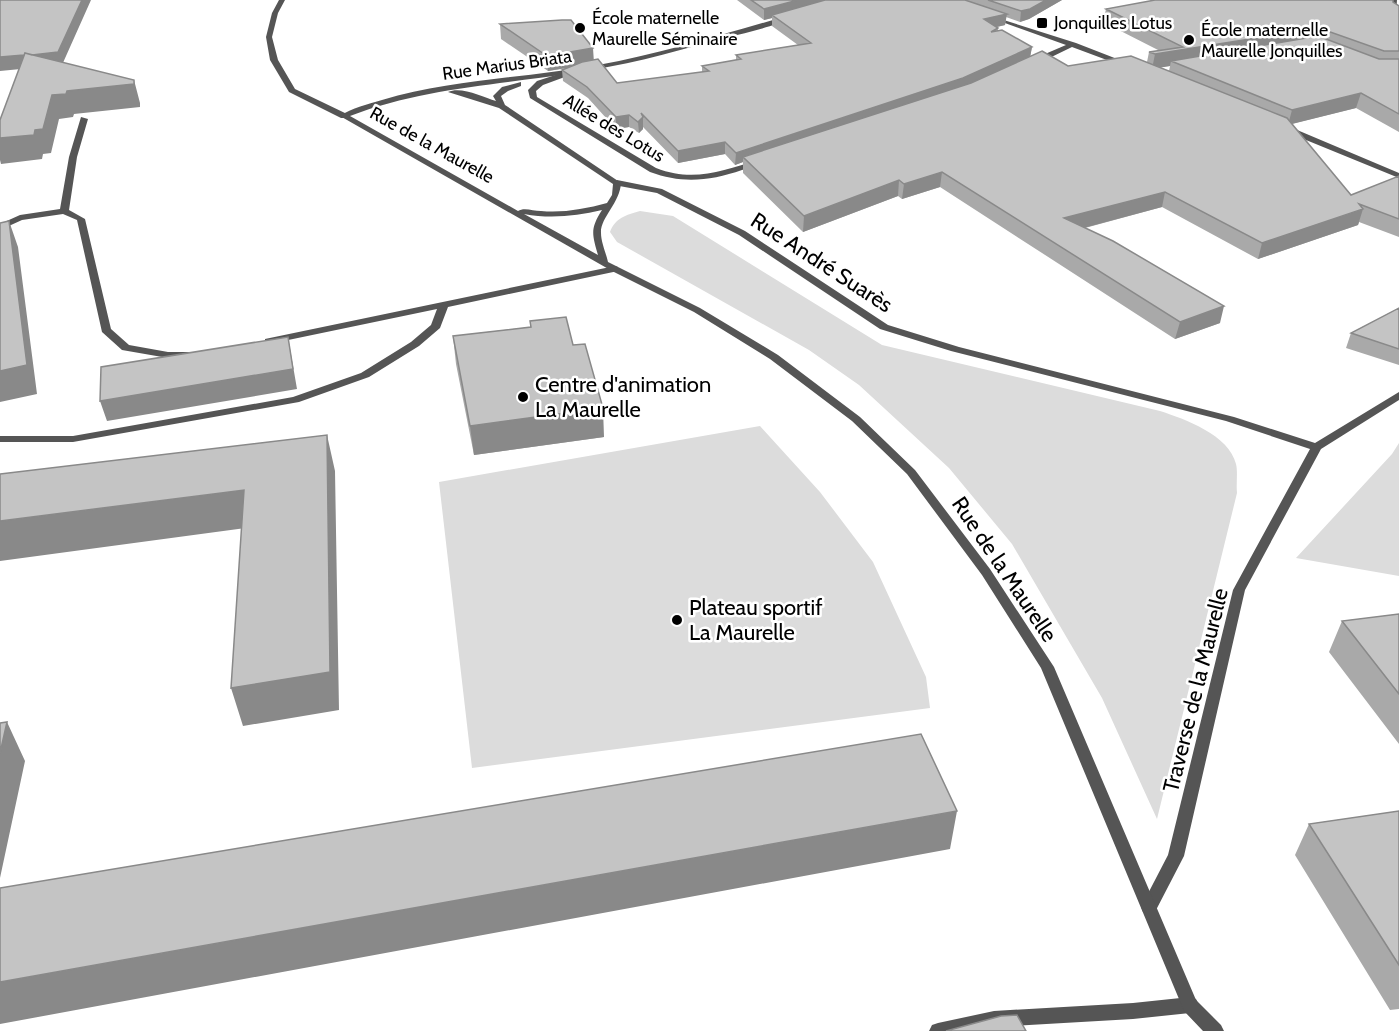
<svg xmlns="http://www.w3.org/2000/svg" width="1399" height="1031" viewBox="0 0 1399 1031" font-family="Cabin,sans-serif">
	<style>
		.green { fill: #dcdcdc }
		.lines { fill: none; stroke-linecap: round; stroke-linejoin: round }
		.minor { fill: #555; fill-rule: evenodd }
		.tertiary { fill: #555; fill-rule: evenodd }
		.wall { fill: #a9a9a9; fill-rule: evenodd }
		.shaded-wall { fill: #898989 }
		.building { fill: #c4c4c4; stroke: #898989; stroke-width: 1.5 }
		.poi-dot { fill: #000; stroke: #fff; stroke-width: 2 }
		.labels { text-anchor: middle; stroke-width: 5; stroke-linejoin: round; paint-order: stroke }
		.far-poi-label { font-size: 18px; fill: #000; stroke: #fff; text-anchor: start }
		.far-street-label { font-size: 18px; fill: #000; stroke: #fff }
		.street-label { font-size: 22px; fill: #000; stroke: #fff }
		.poi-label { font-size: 22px; fill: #000; stroke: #fff; text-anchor: start }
	</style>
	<rect width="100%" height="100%" fill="#fff"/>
	<!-- green -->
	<path class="green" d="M 640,211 L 673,216 L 882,345 L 1160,411 C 1185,419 1229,435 1236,464 C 1238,472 1236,484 1237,493 L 1157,819 L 1102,698 L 1012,544 L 949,468 L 859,385 L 809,350 L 617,242 L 610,232 C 615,218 626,215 640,211 Z
		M 760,426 L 820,492 L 873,562 L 926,677 L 930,708 L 472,768 L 439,482 Z
		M 1399,443 L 1399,576 L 1296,558 L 1392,454 Z"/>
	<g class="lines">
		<!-- minor -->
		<path class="minor" d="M 279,0 L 285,0 L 278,13 L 272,37 L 278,60 L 295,89 L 347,114 L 347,118 L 341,118 L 289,92 L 270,60 L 266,37 L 272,13 Z
			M 1391,0 L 1397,0 L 1396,13 L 1399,15 L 1399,20 L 1390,14 Z
			M 991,16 L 1076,43 L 1130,64 L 1123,66 L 1072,47 L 1037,64 L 1031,64 L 1031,60 L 1066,45 L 991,18 Z
			M 574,69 L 581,71 L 543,85 L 536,91 L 537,97 L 656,168 C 695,183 722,170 759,160 L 763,162 C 757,166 749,168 742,170 C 710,181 682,184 650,172 L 530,98 L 528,90 L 537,81 Z
			M 81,117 L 88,119 L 77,157 L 69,210 L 85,219 L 111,329 L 129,345 L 168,352 L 190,352 L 195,355 L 194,357 L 168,358 L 122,350 L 102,332 L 77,220 L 63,214 L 22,220 L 0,230 L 0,224 L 20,215 L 60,209 L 69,157 Z
			M 1284,127 L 1290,127 L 1399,173 L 1399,178 L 1284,131 Z
			M 617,180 L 662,189 L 745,231 L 888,325 L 959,347 L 1234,417 L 1315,443 L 1399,392 L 1399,400 L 1321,449 L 1245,590 L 1184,856 L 1155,912 L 1149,914 L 1143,912 L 1141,907 L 1168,855 L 1233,590 L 1310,449 L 1226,421 L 951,351 L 880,329 L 739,235 L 657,193 L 614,185 L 613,183 Z
			M 615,266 L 618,267 L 618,271 L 448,307 L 440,328 L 419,346 L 369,377 L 299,402 L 73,442 L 0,442 L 0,436 L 73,436 L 293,397 L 361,373 L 411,342 L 431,325 L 437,309 L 269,344 L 265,343 L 265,339 Z
			M 1190,997 L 1196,999 L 1199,1005 L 1196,1011 L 1190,1013 L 1133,1019 L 994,1027 L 975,1031 L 929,1031 L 932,1025 L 938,1023 L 994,1011 L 1133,1003 Z"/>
		<!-- tertiary -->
		<path class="tertiary" d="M 784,17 L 789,18 C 772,28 736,35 715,40 C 669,54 621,66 573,73 C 498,85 422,88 350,116 L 518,211 C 524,207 533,211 541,211 C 563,213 585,209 607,203 L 612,195 L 613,184 L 499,108 L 448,92 C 461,86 483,97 496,101 L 493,96 L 502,87 L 521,82 L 521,86 L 508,91 L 501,96 L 505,105 L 621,183 C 620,203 600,218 601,233 C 601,242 606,253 608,262 L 700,308 L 778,355 L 860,417 L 915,470 L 990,569 L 1054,667 L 1196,1000 L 1221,1025 L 1224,1031 L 1203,1031 L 1184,1011 L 1041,668 L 982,575 L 907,474 L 852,421 L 770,359 L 694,312 L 612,271 L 340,116 C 351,108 369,104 382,100 C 453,79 527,78 598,65 C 661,54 722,34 784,17 ZM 602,210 C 590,229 592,234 598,255 L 524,214 C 551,219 576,216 602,210 Z"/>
	</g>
	<!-- wall -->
	<path class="wall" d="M 737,0 L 1062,0 L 1029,19 L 1020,22 L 1006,17 L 1005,25 L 997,27 L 998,28 L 998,31 L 1032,47 L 1030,56 L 1068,66 L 1147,62 L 1149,52 L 1160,51 L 1103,22 L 1106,9 L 1393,2 L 1399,6 L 1399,132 L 1356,108 L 1291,124 L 1351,195 L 1399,176 L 1399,237 L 1359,222 L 1358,225 L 1258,259 L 1162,207 L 1085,228 L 1220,323 L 1175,339 L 940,187 L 902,199 L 898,196 L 803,232 L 743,173 L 743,162 L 735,165 L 725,154 L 678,163 L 643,127 L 643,129 L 639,133 L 629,127 L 616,129 L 588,98 L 563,81 L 562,70 L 568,68 L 548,71 L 501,39 L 500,24 L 593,48 L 593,60 L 617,83 L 702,72 L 702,66 L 736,60 L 736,55 L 798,45 L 772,26 L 772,18 L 764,20 ZM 1170,66 L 1169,71 L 1160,67 Z
		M 1399,308 L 1399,365 L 1346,348 L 1351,333 Z
		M 530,321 L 573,345 L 604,437 L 474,455 L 456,364 L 453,336 L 530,327 Z
		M 1399,614 L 1399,744 L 1329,652 L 1342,621 Z
		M 1399,811 L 1399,1009 L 1390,1010 L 1295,855 L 1309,824 Z"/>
	<!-- shaded-wall -->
	<path class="shaded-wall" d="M 82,0 L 91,0 L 62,65 L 0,71 L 0,57 Z
		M 798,0 L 834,0 L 772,15 L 772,18 L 764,20 L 764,9 Z
		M 1046,0 L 1062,0 L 1029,19 L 1020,22 L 1021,11 Z
		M 1007,14 L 1005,25 L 983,30 L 984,19 Z
		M 1319,28 L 1315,42 L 1171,61 L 1170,66 L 1152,69 L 1155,54 Z
		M 1032,47 L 1030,58 L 961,89 L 743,157 L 743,162 L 735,165 L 736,153 Z
		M 593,48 L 594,63 L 548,71 L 547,56 Z
		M 134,80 L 140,103 L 140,107 L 74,114 L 73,117 L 59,119 L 51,153 L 43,154 L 42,159 L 1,164 L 0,160 L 0,138 L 35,130 L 52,95 L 67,91 Z
		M 1361,93 L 1356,108 L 1288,125 L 1292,110 Z
		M 629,115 L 629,127 L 616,129 L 616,117 Z
		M 643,117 L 643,129 L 639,133 L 638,122 Z
		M 725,142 L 725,154 L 678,163 L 678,151 Z
		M 942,172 L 940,187 L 902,199 L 904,184 Z
		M 899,180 L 898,196 L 803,232 L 804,216 Z
		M 1165,192 L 1162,207 L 1061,234 L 1064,218 Z
		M 1363,209 L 1358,225 L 1258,259 L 1262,243 Z
		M 9,221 L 18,247 L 37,394 L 0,402 L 0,371 Z
		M 1224,306 L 1220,323 L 1175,339 L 1180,322 Z
		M 288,337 L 297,389 L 107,421 L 100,401 Z
		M 603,408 L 604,437 L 474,455 L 470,426 Z
		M 327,435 L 335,471 L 339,710 L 243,726 L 231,688 Z
		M 244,490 L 253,527 L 0,561 L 0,521 Z
		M 7,722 L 25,761 L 0,878 L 0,753 Z
		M 957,811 L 950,849 L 0,1024 L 0,982 Z"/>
	<!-- building -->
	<path class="building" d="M 0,0 L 82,0 L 58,52 L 32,55 L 25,53 L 24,55 L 0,57 Z
		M 751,0 L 798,0 L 764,9 Z
		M 825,0 L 965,0 L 1007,14 L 984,19 L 998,28 L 991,32 L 1002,30 L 1032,47 L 963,78 L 736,153 L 725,142 L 678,151 L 641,113 L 643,117 L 638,122 L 629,115 L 616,117 L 587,87 L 562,70 L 582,62 L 598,59 L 617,83 L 709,71 L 702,66 L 741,59 L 736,55 L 811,43 L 772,15 Z
		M 988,0 L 1046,0 L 1030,9 L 1021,11 Z
		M 1155,0 L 1393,0 L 1393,2 L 1399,6 L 1399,51 L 1384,51 L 1319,28 L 1155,54 L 1149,52 L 1183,47 L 1106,9 Z
		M 562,20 L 571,20 L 593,48 L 547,56 L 500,24 Z
		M 1318,36 L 1379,59 L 1399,59 L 1399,114 L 1361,93 L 1292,110 L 1171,61 Z
		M 1042,51 L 1068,66 L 1131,56 L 1287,118 L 1351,195 L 1399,176 L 1399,219 L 1359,204 L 1363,209 L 1262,243 L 1165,192 L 1064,218 L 1113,241 L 1224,306 L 1180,322 L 942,172 L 904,184 L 899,180 L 804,216 L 743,157 L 971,83 Z
		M 25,53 L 134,80 L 134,84 L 67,91 L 66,94 L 52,95 L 43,129 L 35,130 L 34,135 L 0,138 L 0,120 Z
		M 9,221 L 27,365 L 0,371 L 0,223 Z
		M 1399,308 L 1399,349 L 1351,333 Z
		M 566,317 L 573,345 L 585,344 L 603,408 L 470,426 L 453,336 L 531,327 L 530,321 Z
		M 288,337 L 293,369 L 100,401 L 101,367 Z
		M 327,435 L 330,672 L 231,688 L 244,490 L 0,521 L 0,474 Z
		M 1399,614 L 1399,694 L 1342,621 Z
		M 7,722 L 0,753 L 0,723 Z
		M 921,734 L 957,811 L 0,982 L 0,888 Z
		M 1399,811 L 1399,965 L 1309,824 Z
		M 1017,1015 L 1026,1031 L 946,1031 L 1001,1016 Z"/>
	<!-- markers -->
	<g class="poi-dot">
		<rect x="1036" y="17" width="12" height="12" rx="3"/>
		<circle cx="580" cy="28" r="6"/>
		<circle cx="1189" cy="40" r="6"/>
		<circle cx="523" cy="397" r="6"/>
		<circle cx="677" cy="620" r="6"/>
	</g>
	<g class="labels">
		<!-- far-poi labels -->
		<g class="far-poi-label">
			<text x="592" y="24">École maternelle<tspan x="592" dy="21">Maurelle Séminaire</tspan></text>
			<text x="1054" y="29">Jonquilles Lotus</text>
			<text x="1201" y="36">École maternelle<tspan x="1201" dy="21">Maurelle Jonquilles</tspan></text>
		</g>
		<!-- far-street labels -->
		<g class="far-street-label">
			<text transform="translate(507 65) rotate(-8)" y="6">Rue Marius Briata</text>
			<text transform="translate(614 128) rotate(31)" y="6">Allée des Lotus</text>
			<text transform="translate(432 145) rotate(29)" y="6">Rue de la Maurelle</text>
		</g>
		<!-- street labels -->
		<g class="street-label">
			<text transform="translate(822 262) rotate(33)" y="8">Rue André Suarès</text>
			<text transform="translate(1005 569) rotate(56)" y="8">Rue de la Maurelle</text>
			<text transform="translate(1195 690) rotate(-76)" y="8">Traverse de la Maurelle</text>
		</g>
		<!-- poi labels -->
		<g class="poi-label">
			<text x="535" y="392">Centre d'animation<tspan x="535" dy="25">La Maurelle</tspan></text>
			<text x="689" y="615">Plateau sportif<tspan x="689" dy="25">La Maurelle</tspan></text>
		</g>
	</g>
</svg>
